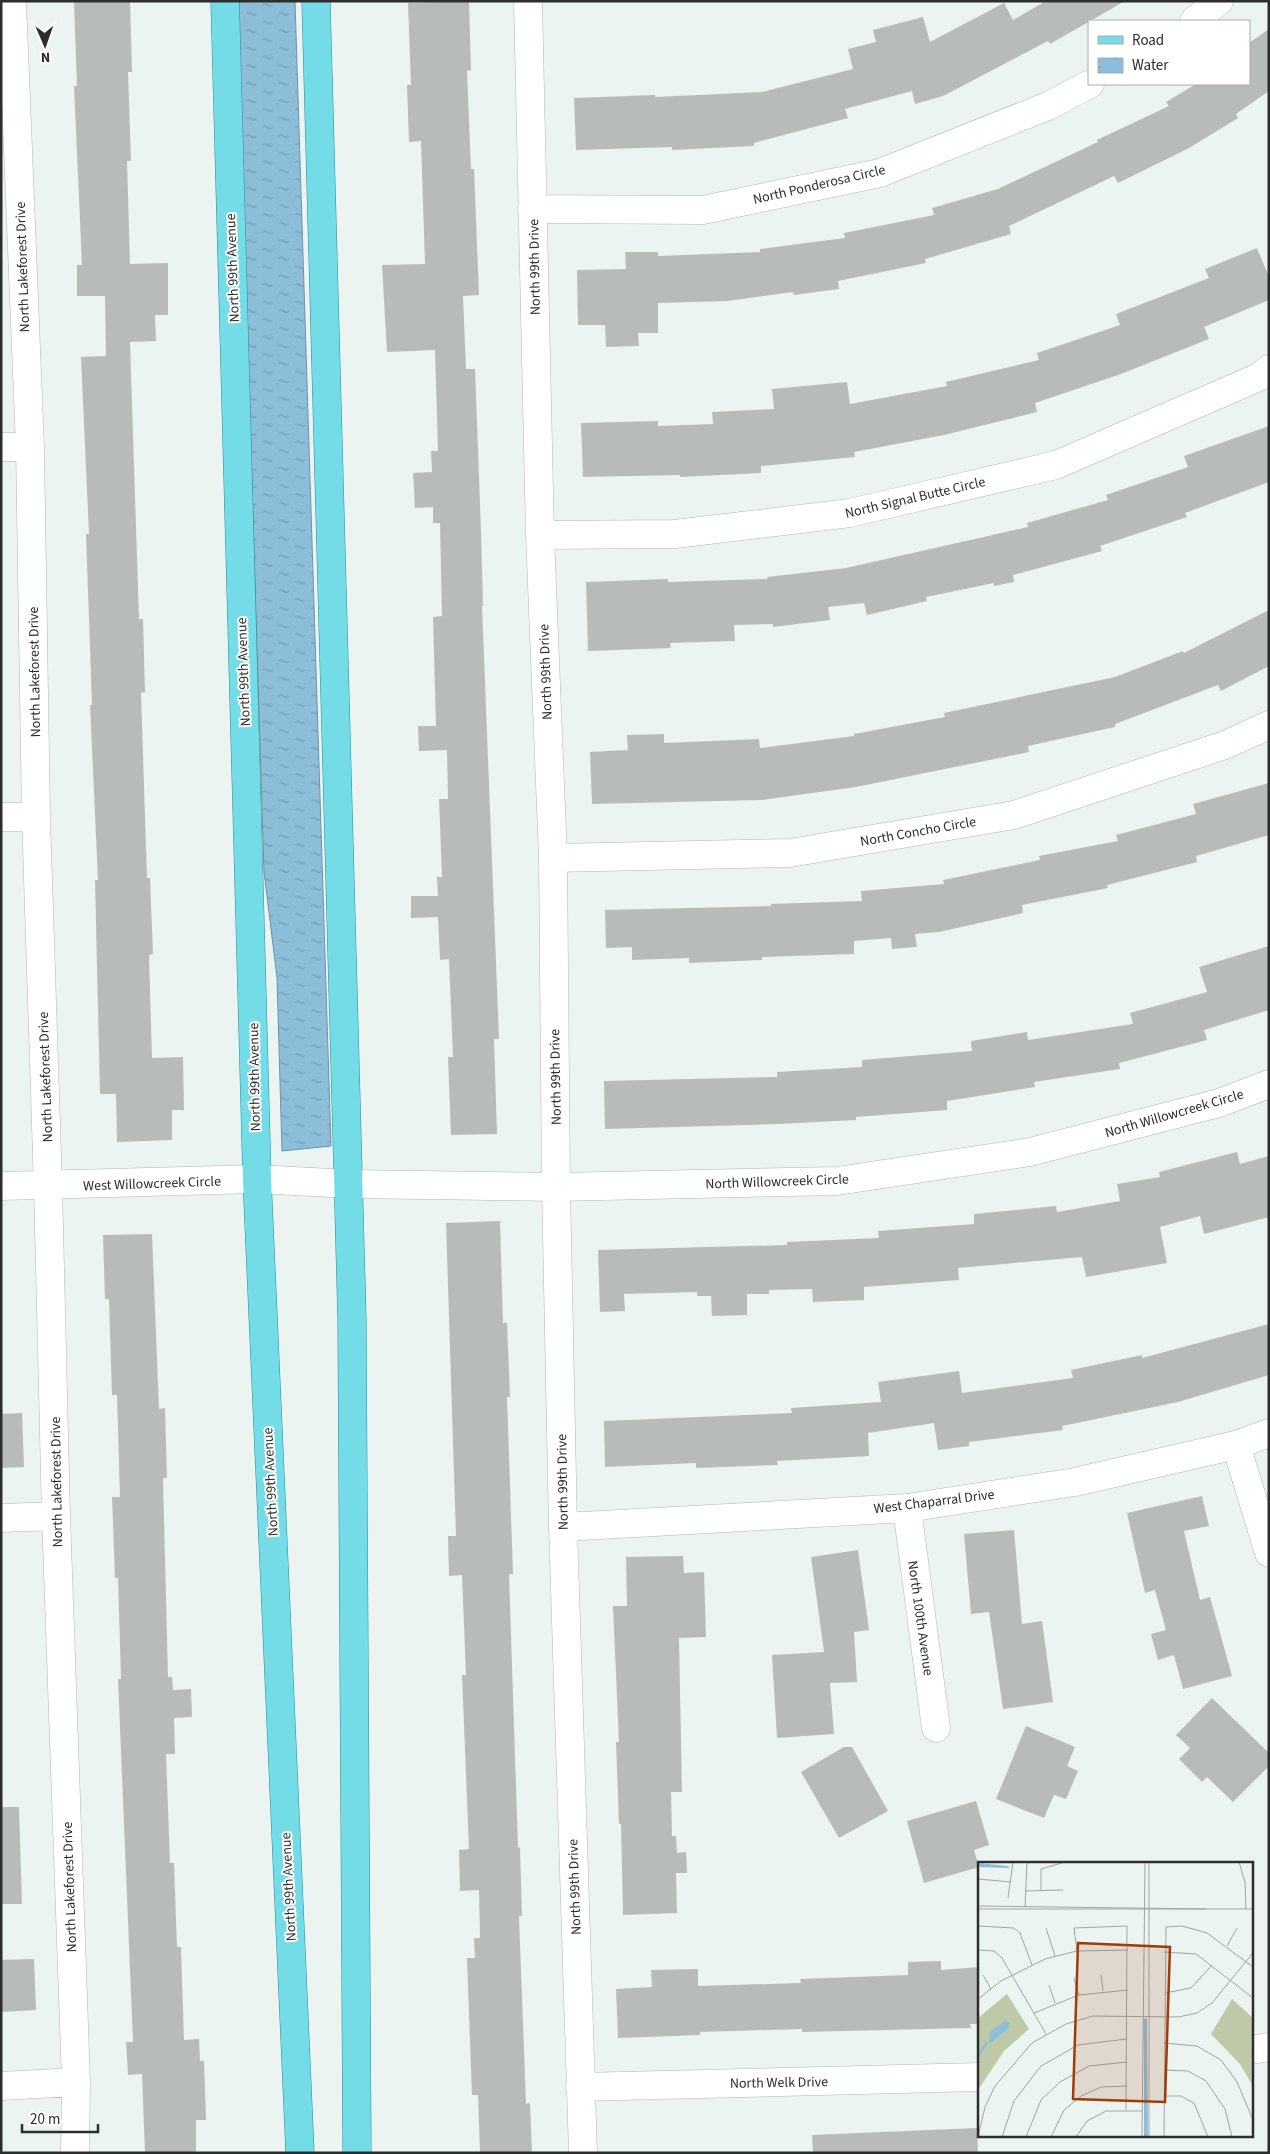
<svg xmlns="http://www.w3.org/2000/svg" width="1270" height="2154" viewBox="0 0 1270 2154" font-family="'Source Sans 3',sans-serif">
	<style>
		.water { fill: url(#water-ripples); stroke: #6f93a6 }
		.building { fill: #b7bcb8 }
		.lines { fill: none; stroke-linecap: round; stroke-linejoin: round }
		.minor-casing { stroke: #b0b7b5; stroke-width: 29 }
		.major-casing { stroke: #1e909a; stroke-width: 29 }
		.minor { stroke: #fff; stroke-width: 28 }
		.major { stroke: #74dce6; stroke-width: 28 }
		.labels { text-anchor: middle; stroke-width: 4; stroke-linejoin: round; paint-order: stroke }
		.street-label { font-size: 14px; fill: #2b2e2d; stroke: #fff }
		.inset-river { fill: none; stroke: #8cbeda; stroke-width: 2.5 }
		.inset-road { fill: none; stroke: #9fa5a3; stroke-width: 1 }
		.view { fill: #a03c09; fill-opacity: 0.15; stroke: #a03c09; stroke-width: 2.5 }
		.inset-edge { fill: none; stroke: #2b2e2d; stroke-width: 2.5 }
	</style>
	<defs>
		<pattern id="water-ripples" width="26" height="14" patternUnits="userSpaceOnUse" patternTransform="scale(1.25)"><rect width="26" height="14" fill="#8cbeda"/><path d="M2 4q2-2 4 0t4 0M15 11q2-2 4 0t4 0" fill="none" stroke="#739bb1"/></pattern>
	</defs>
	<rect width="100%" height="100%" fill="#ecf4f2"/>
	<!-- water -->
	<path class="water" d="M 237,1 L 295,1 L 331,1146 L 282,1151 L 277,978 L 264,872 Z"/>
	<!-- building -->
	<path class="building" d="M 74,1 L 130,1 L 132,72 L 128,72 L 131,161 L 127,161 L 130,264 L 168,263 L 168,315 L 155,315 L 156,341 L 130,342 L 139,619 L 143,619 L 145,692 L 141,693 L 147,878 L 150,878 L 153,954 L 149,955 L 152,1058 L 183,1057 L 184,1110 L 172,1110 L 172,1140 L 117,1142 L 116,1094 L 100,1094 L 95,880 L 98,880 L 90,705 L 92,705 L 86,534 L 89,534 L 81,357 L 106,356 L 105,296 L 77,296 L 77,265 L 82,265 L 74,86 L 77,86 Z
		M 469,1 L 471,70 L 467,71 L 471,169 L 474,169 L 479,295 L 463,296 L 466,369 L 475,369 L 481,531 L 483,606 L 482,606 L 499,1039 L 494,1039 L 497,1134 L 451,1135 L 448,1057 L 453,1057 L 449,959 L 440,960 L 438,917 L 411,918 L 411,896 L 438,896 L 437,877 L 442,877 L 439,799 L 448,799 L 447,750 L 419,751 L 418,726 L 436,726 L 433,617 L 442,616 L 440,523 L 433,523 L 433,507 L 415,508 L 413,473 L 432,472 L 431,451 L 438,451 L 435,350 L 387,352 L 382,265 L 425,264 L 421,141 L 409,142 L 407,85 L 411,85 L 408,3 Z
		M 1046,1 L 1125,1 L 1050,44 L 1048,41 L 943,96 L 915,104 L 912,91 L 845,109 L 848,118 L 754,143 L 754,146 L 672,150 L 672,147 L 576,150 L 574,98 L 655,95 L 655,97 L 762,92 L 853,69 L 848,49 L 876,42 L 873,30 L 923,17 L 930,42 L 1004,3 L 1013,20 Z
		M 1269,29 L 1269,91 L 1236,114 L 1238,118 L 1189,148 L 1118,183 L 1114,176 L 1009,226 L 1011,234 L 925,259 L 926,263 L 838,281 L 839,289 L 794,295 L 793,292 L 727,301 L 658,303 L 658,333 L 638,333 L 639,346 L 606,347 L 605,325 L 578,325 L 577,270 L 626,269 L 625,252 L 658,252 L 658,256 L 760,252 L 760,249 L 845,238 L 844,233 L 934,215 L 932,208 L 998,189 L 1098,142 L 1097,140 L 1169,106 L 1166,102 L 1196,84 L 1249,84 L 1249,43 Z
		M 1257,248 L 1269,277 L 1269,300 L 1204,327 L 1209,339 L 1121,374 L 1035,403 L 1037,412 L 944,435 L 854,452 L 855,457 L 761,466 L 761,473 L 680,477 L 680,475 L 583,477 L 581,423 L 658,421 L 658,426 L 713,424 L 712,412 L 774,409 L 772,389 L 847,382 L 850,404 L 947,386 L 946,382 L 1039,360 L 1037,353 L 1120,325 L 1116,314 L 1209,278 L 1205,269 Z
		M 1269,426 L 1269,482 L 1185,513 L 1187,517 L 1100,546 L 1102,551 L 1013,575 L 1014,582 L 994,586 L 994,583 L 926,597 L 927,601 L 867,615 L 864,603 L 828,607 L 830,620 L 773,627 L 773,624 L 734,625 L 735,641 L 670,643 L 671,648 L 588,651 L 586,582 L 668,579 L 668,582 L 768,579 L 767,577 L 846,568 L 1028,527 L 1027,523 L 1108,500 L 1106,495 L 1188,467 L 1184,456 Z
		M 1269,610 L 1269,666 L 1221,691 L 1218,685 L 1115,724 L 1115,727 L 1028,746 L 1029,752 L 856,787 L 762,800 L 592,804 L 590,752 L 628,750 L 627,735 L 664,734 L 664,743 L 759,739 L 760,748 L 854,736 L 854,734 L 945,717 L 944,713 L 1115,677 L 1183,651 L 1184,653 Z
		M 1269,783 L 1269,835 L 1196,856 L 1197,862 L 1107,885 L 1108,888 L 1022,905 L 1023,913 L 939,932 L 915,934 L 917,947 L 892,949 L 891,938 L 854,941 L 854,954 L 762,957 L 762,960 L 689,963 L 689,958 L 632,960 L 632,947 L 606,948 L 605,910 L 771,906 L 771,904 L 862,901 L 861,891 L 944,884 L 943,880 L 1040,860 L 1039,856 L 1118,841 L 1116,835 L 1196,814 L 1193,804 Z
		M 1269,946 L 1269,1010 L 1204,1030 L 1207,1040 L 1119,1063 L 1120,1069 L 1034,1082 L 1035,1087 L 947,1101 L 947,1110 L 856,1117 L 856,1120 L 779,1124 L 605,1129 L 604,1081 L 777,1077 L 777,1072 L 862,1067 L 862,1060 L 972,1051 L 971,1041 L 1027,1032 L 1028,1040 L 1133,1024 L 1130,1013 L 1207,992 L 1199,967 Z
		M 1237,1152 L 1240,1164 L 1269,1156 L 1269,1217 L 1204,1234 L 1200,1216 L 1160,1227 L 1167,1263 L 1086,1277 L 1082,1257 L 958,1268 L 959,1280 L 864,1287 L 864,1300 L 813,1302 L 812,1289 L 769,1290 L 769,1294 L 747,1294 L 747,1315 L 712,1316 L 711,1296 L 697,1296 L 697,1292 L 624,1294 L 625,1311 L 600,1312 L 598,1250 L 787,1245 L 787,1242 L 879,1238 L 878,1231 L 974,1224 L 974,1214 L 1056,1206 L 1057,1212 L 1120,1201 L 1117,1184 L 1160,1177 L 1159,1172 Z
		M 500,1221 L 503,1323 L 507,1323 L 510,1397 L 507,1397 L 513,1574 L 509,1574 L 518,1848 L 520,1847 L 522,1916 L 519,1916 L 526,2104 L 530,2103 L 532,2153 L 480,2153 L 478,2095 L 472,2095 L 467,1958 L 475,1958 L 474,1938 L 480,1938 L 479,1890 L 460,1891 L 459,1850 L 469,1849 L 462,1675 L 466,1675 L 462,1575 L 449,1576 L 448,1536 L 456,1536 L 446,1223 Z
		M 152,1234 L 159,1409 L 165,1408 L 167,1478 L 163,1478 L 168,1677 L 172,1677 L 173,1690 L 191,1689 L 192,1717 L 174,1718 L 175,1754 L 166,1754 L 170,1863 L 174,1863 L 177,1947 L 181,1947 L 184,2040 L 199,2039 L 200,2061 L 204,2061 L 206,2120 L 196,2120 L 196,2153 L 145,2153 L 142,2074 L 128,2075 L 126,2042 L 133,2042 L 118,1679 L 121,1679 L 118,1578 L 115,1578 L 112,1497 L 120,1497 L 117,1395 L 112,1395 L 109,1299 L 105,1299 L 103,1235 Z
		M 1269,1324 L 1269,1375 L 1178,1402 L 1062,1426 L 1063,1430 L 969,1442 L 969,1446 L 938,1450 L 934,1423 L 868,1433 L 869,1456 L 777,1461 L 778,1465 L 696,1468 L 696,1463 L 605,1467 L 604,1421 L 792,1413 L 791,1408 L 881,1402 L 878,1382 L 959,1371 L 962,1393 L 1073,1378 L 1071,1370 L 1142,1355 L 1142,1358 Z
		M 22,1413 L 24,1467 L 1,1468 L 1,1414 Z
		M 1202,1496 L 1209,1526 L 1184,1531 L 1200,1600 L 1210,1597 L 1232,1676 L 1183,1689 L 1174,1655 L 1158,1660 L 1151,1634 L 1166,1630 L 1155,1590 L 1145,1593 L 1127,1513 Z
		M 1014,1530 L 1022,1624 L 1042,1621 L 1053,1702 L 1003,1709 L 989,1612 L 971,1614 L 964,1534 Z
		M 858,1550 L 869,1630 L 854,1632 L 857,1682 L 830,1683 L 834,1734 L 777,1738 L 772,1655 L 824,1652 L 811,1557 Z
		M 683,1556 L 684,1573 L 704,1572 L 706,1637 L 679,1638 L 682,1792 L 671,1792 L 672,1836 L 676,1836 L 677,1853 L 686,1852 L 687,1873 L 676,1873 L 677,1913 L 623,1915 L 621,1824 L 619,1824 L 616,1742 L 619,1742 L 613,1606 L 627,1606 L 626,1557 Z
		M 1212,1698 L 1269,1753 L 1269,1766 L 1233,1802 L 1207,1777 L 1202,1782 L 1179,1759 L 1190,1748 L 1176,1735 Z
		M 1026,1726 L 1075,1747 L 1067,1766 L 1078,1771 L 1066,1799 L 1054,1795 L 1044,1818 L 996,1799 Z
		M 844,1747 L 852,1747 L 888,1811 L 839,1838 L 801,1772 Z
		M 976,1801 L 989,1845 L 974,1850 L 979,1867 L 924,1883 L 907,1821 Z
		M 1,1807 L 19,1807 L 22,1904 L 1,1904 Z
		M 34,1959 L 36,2010 L 1,2012 L 1,1960 Z
		M 941,1961 L 941,1970 L 979,1967 L 979,2024 L 970,2024 L 971,2028 L 802,2032 L 802,2029 L 700,2032 L 700,2035 L 618,2038 L 616,1989 L 652,1987 L 651,1970 L 698,1969 L 698,1986 L 801,1983 L 800,1979 L 908,1975 L 908,1962 Z
		M 977,2128 L 978,2153 L 813,2153 L 812,2135 Z"/>
	<g class="lines">
		<!-- minor casing -->
		<g class="minor-casing">
			<path id="minor" d="M 12,1 L 30,447 L 36,817 L 48,1186 L 56,1516 L 76,2082 L 75,2153
				M 528,1 L 540,535 L 553,858 L 556,1187 L 563,1527 L 583,2153
				M 1194,21 L 1219,1
				M 532,209 L 703,210 L 880,173 L 1048,106 L 1090,84
				M 1,447 L 30,447
				M 540,535 L 675,534 L 850,513 L 1056,465 L 1259,377 L 1269,369
				M 1,817 L 36,817
				M 553,858 L 790,853 L 1014,815 L 1225,745 L 1269,725
				M 1,1186 L 257,1179 L 349,1184 L 556,1187 L 837,1181 L 1030,1152 L 1219,1103 L 1269,1084
				M 1236,1445 L 1269,1553
				M 907,1508 L 936,1728
				M 1,1518 L 56,1516
				M 563,1527 L 907,1508 L 1075,1482 L 1236,1445 L 1269,1433
				M 1251,2050 L 1269,2047
				M 1,2086 L 76,2082
				M 580,2087 L 979,2077"/>
		</g>
		<!-- major casing -->
		<g class="major-casing">
			<path id="major" d="M 225,1 L 257,1179 L 300,2153
				M 316,1 L 352,1320 L 357,2153"/>
		</g>
		<!-- minor -->
		<use href="#minor" class="minor"/>
		<!-- major -->
		<use href="#major" class="major"/>
	</g>
	<g class="labels">
		<!-- street labels -->
		<g class="street-label">
			<text transform="translate(819 184) rotate(-13)" y="5">North Ponderosa Circle</text>
			<text transform="translate(22 267) rotate(-92)" y="5">North Lakeforest Drive</text>
			<text transform="translate(534 267) rotate(-91)" y="5">North 99th Drive</text>
			<text transform="translate(232 268) rotate(-92)" y="5">North 99th Avenue</text>
			<text transform="translate(915 497) rotate(-13)" y="5">North Signal Butte Circle</text>
			<text transform="translate(34 672) rotate(-91)" y="5">North Lakeforest Drive</text>
			<text transform="translate(243 672) rotate(-92)" y="5">North 99th Avenue</text>
			<text transform="translate(545 672) rotate(-92)" y="5">North 99th Drive</text>
			<text transform="translate(918 831) rotate(-10)" y="5">North Concho Circle</text>
			<text transform="translate(45 1077) rotate(-92)" y="5">North Lakeforest Drive</text>
			<text transform="translate(254 1077) rotate(-91)" y="5">North 99th Avenue</text>
			<text transform="translate(555 1077) rotate(-91)" y="5">North 99th Drive</text>
			<text transform="translate(1174 1113) rotate(-16)" y="5">North Willowcreek Circle</text>
			<text transform="translate(777 1181) rotate(-2)" y="5">North Willowcreek Circle</text>
			<text transform="translate(152 1183) rotate(-2)" y="5">West Willowcreek Circle</text>
			<text transform="translate(56 1482) rotate(-91)" y="5">North Lakeforest Drive</text>
			<text transform="translate(270 1482) rotate(-93)" y="5">North 99th Avenue</text>
			<text transform="translate(562 1482) rotate(-91)" y="5">North 99th Drive</text>
			<text transform="translate(934 1501) rotate(-7)" y="5">West Chaparral Drive</text>
			<text transform="translate(921 1618) rotate(82)" y="5">North 100th Avenue</text>
			<text transform="translate(69 1887) rotate(-92)" y="5">North Lakeforest Drive</text>
			<text transform="translate(288 1887) rotate(-93)" y="5">North 99th Avenue</text>
			<text transform="translate(574 1887) rotate(-92)" y="5">North 99th Drive</text>
			<text transform="translate(779 2082) rotate(-1)" y="5">North Welk Drive</text>
		</g>
	</g>
	<!-- overview -->
	<g transform="translate(978 1862)">
		<rect width="275" height="275" fill="#ecf4f2"/>
		<path d="M 29,132 L 51,167 L 26,189 L 0,228 L 0,156 ZM 254,137 L 275,156 L 275,224 L 262,202 L 233,172 Z" fill="#becaa7"/>
		<path d="M 0,1 L 30,4 L 32,6 L 0,5 ZM 169,156 L 170,275 L 166,275 L 166,157 ZM 27,159 L 31,161 L 31,166 L 11,182 L 12,170 Z" fill="#8cbeda"/>
		<path class="inset-river" d="M 0,194 L 9,180"/>
		<path class="inset-road" d="M 171,0 L 171,275M 261,0 L 267,20 L 268,47M 0,17 L 33,20M 47,29 L 85,28M 63,29 L 63,7 L 87,0M 30,36 L 35,0M 0,44 L 228,47M 47,45 L 49,0M 0,47 L 275,47M 0,64 L 36,66 L 42,71 L 54,103M 68,66 L 77,94M 249,84 L 259,66M 0,88 L 16,89 L 24,96 L 68,172M 99,89 L 96,66 L 149,64 L 148,248M 186,90 L 218,92 L 275,136M 5,113 L 13,127M 123,113 L 125,129M 96,116 L 101,133M 71,123 L 77,141M 187,131 L 213,126 L 234,103M 0,137 L 23,119 L 67,97 L 99,89 L 150,88M 56,151 L 101,133 L 150,128M 186,181 L 219,184 L 243,198 L 259,220 L 275,258M 186,208 L 210,209 L 228,219 L 247,247 L 254,275M 186,234 L 203,234 L 216,241 L 230,275M 0,275 L 7,245 L 17,224 L 54,181 L 88,162 L 115,154 L 200,155 L 219,151 L 234,141 L 275,91M 24,275 L 36,239 L 63,204 L 100,183 L 148,177M 48,275 L 63,238 L 82,220 L 111,204 L 149,200M 73,275 L 86,248 L 103,234 L 123,225 L 149,224M 98,275 L 109,259 L 128,249 L 164,249M 164,275 L 167,0M 186,275 L 188,65 L 204,64 L 229,71 L 275,105"/>
		<path class="view" d="M 100,81 L 192,85 L 187,240 L 95,237 Z"/>
		<rect width="275" height="275" class="inset-edge"/>
	</g>
	<!-- border -->
	<rect width="1270" height="2154" fill="none" stroke="#2b2e2d" stroke-width="5"/>
	<!-- legend -->
	<rect x="1088" y="20" width="162" height="65" fill="#ffffff" stroke="#aaabab"/>
	<rect x="1098" y="36" width="25" height="8" fill="#74dce6" stroke="#aaabab"/>
	<text x="1132" y="45" font-size="15" fill="#2b2e2d">Road</text>
	<rect x="1098" y="58" width="25" height="15" fill="url(#water-ripples)" stroke="#aaabab"/>
	<text x="1132" y="70" font-size="15" fill="#2b2e2d">Water</text>
	<!-- north arrow -->
	<g transform="translate(45 45) rotate(178)" stroke="#ffffff" stroke-width="4" paint-order="stroke">
	<path d="M0-4L9 19L0 12L-9 19Z" fill="#2b2e2d"/>
	<text y="-8" font-size="14" font-weight="bold" text-anchor="middle" fill="#2b2e2d">N</text>
	</g>
	<!-- scale -->
	<path d="M22 2124v8h76v-8" fill="none" stroke="#2b2e2d" stroke-width="2.5"/>
	<text x="30" y="2124" font-size="15" fill="#2b2e2d" stroke="#ffffff" stroke-width="4" paint-order="stroke">20 m</text>
</svg>
